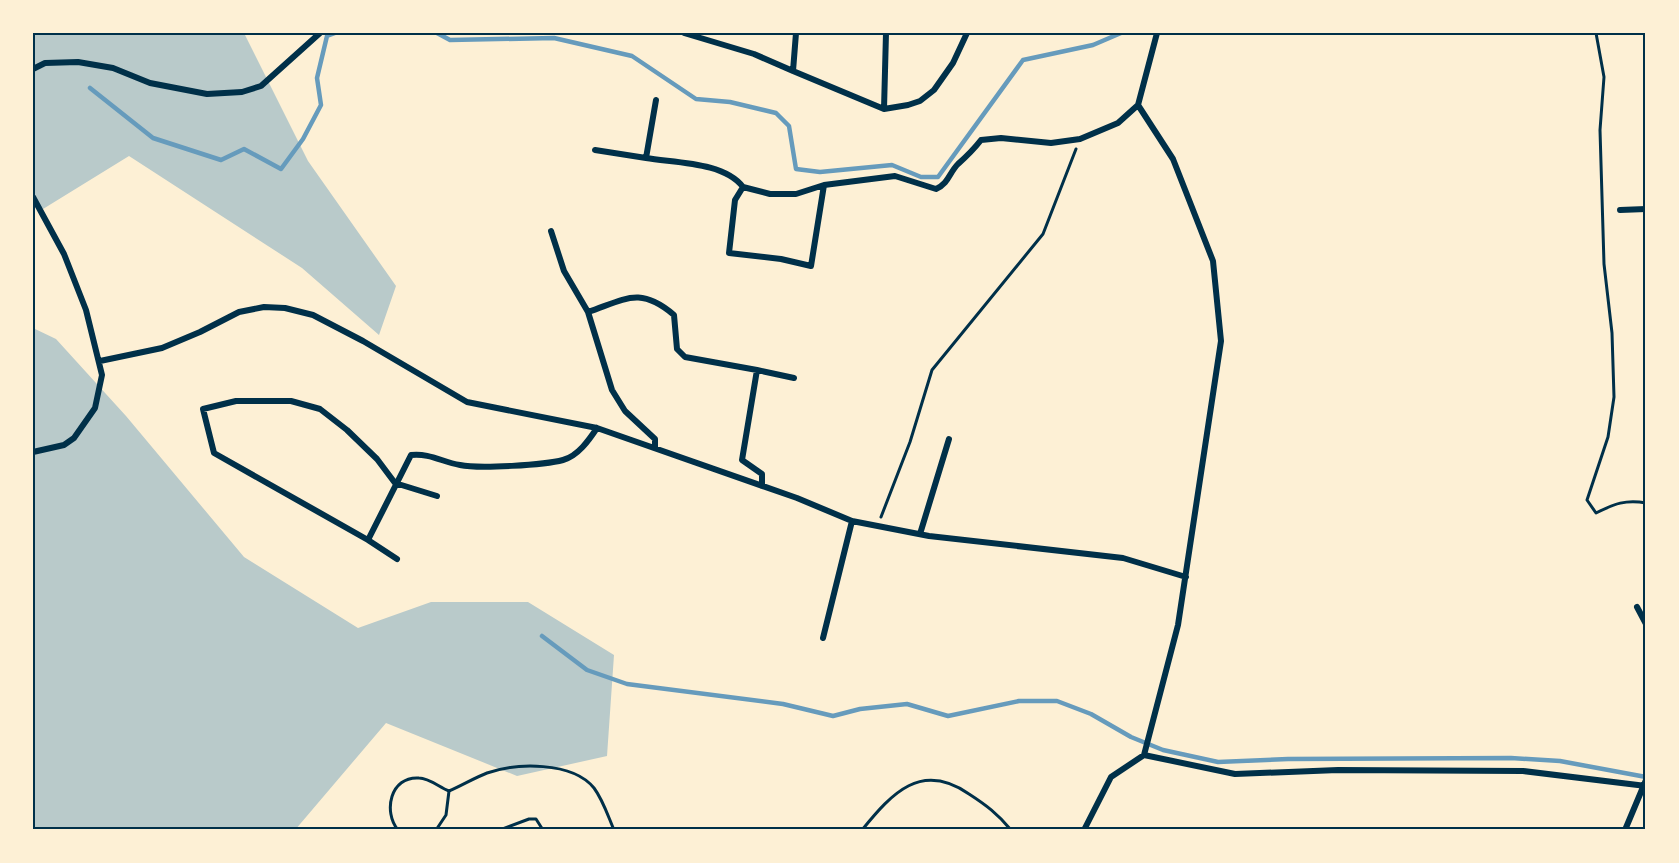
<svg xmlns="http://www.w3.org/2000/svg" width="1679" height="863" viewBox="0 0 1679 863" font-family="'Golos Text',sans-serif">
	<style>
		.green { fill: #b9caca }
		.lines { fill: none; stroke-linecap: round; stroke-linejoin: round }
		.stream { stroke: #669bbc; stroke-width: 4.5 }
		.path { stroke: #003049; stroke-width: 3 }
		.minor { stroke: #003049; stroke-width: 6 }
		.neatline { fill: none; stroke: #003049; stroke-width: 2 }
	</style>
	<rect width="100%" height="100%" fill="#fdf0d5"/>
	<!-- green -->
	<path class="green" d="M 33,33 L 244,33 L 308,161 L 396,286 L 379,335 L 302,268 L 129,156 L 43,209 L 33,200 Z
		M 33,328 L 56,339 L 126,416 L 244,557 L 358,628 L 431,602 L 528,602 L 614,655 L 607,756 L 517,776 L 386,723 L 295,830 L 33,830 Z"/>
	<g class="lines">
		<!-- stream -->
		<path class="stream" d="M 437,33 L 450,40 L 554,38 L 632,56 L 696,99 L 730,102 L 776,113 L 789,126 L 796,169 L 820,172 L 892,165 L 921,177 L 938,177 L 1023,60 L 1093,45 L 1121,33
			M 90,88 L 153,138 L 221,160 L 244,149 L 281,169 L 303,139 L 321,105 L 317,78 L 327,36 L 335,33
			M 542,636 L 587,670 L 627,684 L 783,704 L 833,716 L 860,709 L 907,704 L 948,716 L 1019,701 L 1057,701 L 1091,714 L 1131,737 L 1163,750 L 1218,762 L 1288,759 L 1511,758 L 1560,761 L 1646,777"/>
		<!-- path -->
		<path class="path" d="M 1596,33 L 1604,77 L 1600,130 L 1604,264 L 1612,333 L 1614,397 L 1608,437 L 1587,500 L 1596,513 C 1614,504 1626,499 1646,503
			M 881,517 L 910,442 L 932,370 L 1043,234 L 1076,149
			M 449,791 C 461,786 474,778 487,773 C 516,763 572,761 594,788 C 603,800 608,816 614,830
			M 398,830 C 383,812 390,776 419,778 C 429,778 439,787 449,791
			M 436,830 L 446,815 L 449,791
			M 500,830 L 529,819 L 536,819 L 543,830
			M 862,830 C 892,793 921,761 969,794 C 986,805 998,814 1011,830"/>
		<!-- minor -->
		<path class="minor" d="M 684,33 L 754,54 L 793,71
			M 796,33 L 793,71 L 884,109 L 908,105 L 920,101 L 934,90 L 953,63 L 967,33
			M 33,69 L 45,63 L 78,62 L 113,68 L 150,83 L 207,94 L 242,92 L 261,86 L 320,33
			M 656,100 L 646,158 C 676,163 724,162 743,187
			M 1138,105 L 1173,159 L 1213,261 L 1221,341 L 1178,625 L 1144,755
			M 884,109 L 886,33
			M 595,150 L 646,158
			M 824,185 L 811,266 L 781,259 L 729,253 L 735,200 L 743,187 L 770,194 L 796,194 L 824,185 L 895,176 L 936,189 C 949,183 949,173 958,164 C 967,156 974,149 981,140 L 1001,138 L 1051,143 L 1080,139 L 1118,123 L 1138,105 L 1157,33
			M 33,197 L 64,254 L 86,310 L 102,375 L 95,408 L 74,438 L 64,445 L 33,452
			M 1620,210 L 1646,209
			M 551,231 L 564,271 L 588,312
			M 100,361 L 162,348 L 200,332 L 239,312 L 264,307 L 285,308 L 313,315 L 363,341 L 467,402 L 597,428 L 797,498 L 852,521 L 929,536 L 1123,558 L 1186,577
			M 757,370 L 794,378
			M 655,448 L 655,439 L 625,411 L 612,390 L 588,312 C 626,299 640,286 674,315 L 677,349 L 685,357 L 757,370 L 742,460 L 762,474 L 762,486
			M 437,496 L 395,483 L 377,459 L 347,430 L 320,409 L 291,401 L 236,401 L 203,409 L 214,453 L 368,540 L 411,455 C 430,453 442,462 460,465 C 479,469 545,465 563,460 C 578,456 589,440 597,428
			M 920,534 L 949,439
			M 368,540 L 397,559
			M 1637,607 L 1646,624
			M 823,638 L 852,521
			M 1084,830 L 1111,777 L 1144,755 L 1235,774 L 1338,770 L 1523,771 L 1646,786
			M 1625,830 L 1646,780"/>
	</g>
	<!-- border -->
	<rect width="1679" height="863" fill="none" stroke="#fdf0d5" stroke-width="69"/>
	<rect x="34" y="34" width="1610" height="794" class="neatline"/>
</svg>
